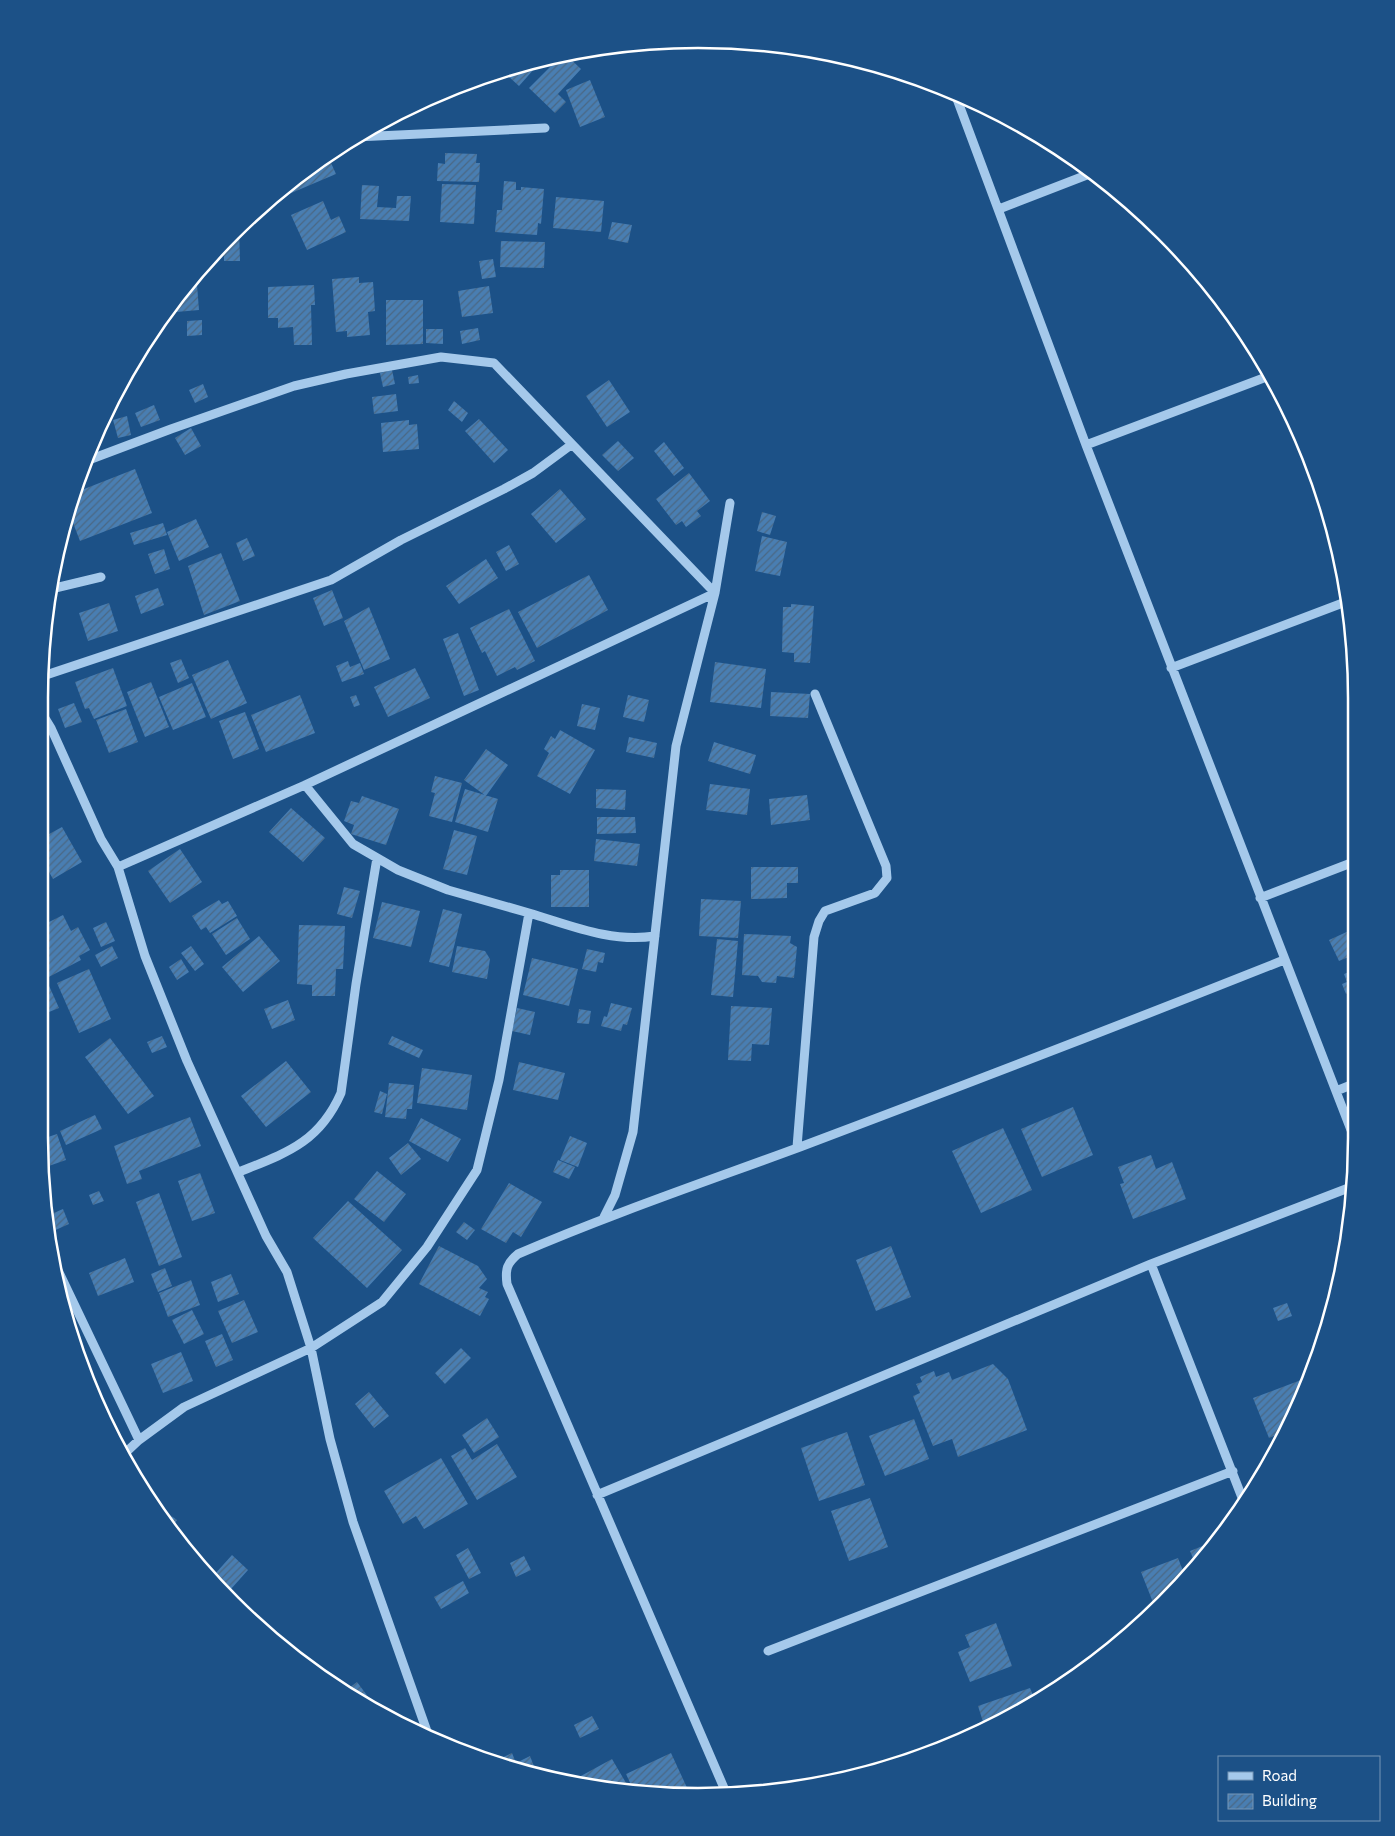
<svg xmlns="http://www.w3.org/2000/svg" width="1395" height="1836" viewBox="0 0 1395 1836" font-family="Commissioner,sans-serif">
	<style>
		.building { fill: url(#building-hatch) }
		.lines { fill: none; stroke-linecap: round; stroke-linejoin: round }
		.minor { stroke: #a5c9eb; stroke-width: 9 }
		.rim { fill: none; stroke: #fff; stroke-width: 2.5 }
	</style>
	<defs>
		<pattern id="building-hatch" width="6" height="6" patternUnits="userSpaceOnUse" patternTransform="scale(1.25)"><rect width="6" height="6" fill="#497eb2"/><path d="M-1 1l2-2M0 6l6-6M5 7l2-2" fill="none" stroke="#4a6884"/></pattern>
	</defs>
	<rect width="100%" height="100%" fill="#1c5187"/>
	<!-- building -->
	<path class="building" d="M 564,53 L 581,69 L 558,94 L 566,102 L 555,113 L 529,88 Z
		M 530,63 L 535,68 L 519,86 L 508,76 L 515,68 Z
		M 590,80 L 605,117 L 580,127 L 566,90 Z
		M 445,153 L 477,154 L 476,163 L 480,163 L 479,182 L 437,181 L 438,163 L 445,164 Z
		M 327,154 L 336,174 L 289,194 L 286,187 Z
		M 504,181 L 516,182 L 516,190 L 521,190 L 521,187 L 544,189 L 541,224 L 538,223 L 537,235 L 495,232 L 497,210 L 502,210 Z
		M 442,184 L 476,185 L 474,224 L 440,222 Z
		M 362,185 L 379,186 L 377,207 L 396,208 L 397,196 L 411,196 L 409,221 L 360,219 Z
		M 556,197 L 604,201 L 601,232 L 553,228 Z
		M 323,201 L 331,220 L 339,216 L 346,232 L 307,250 L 291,215 Z
		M 612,222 L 632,225 L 628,243 L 608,239 Z
		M 239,226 L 240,261 L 224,261 L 224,255 L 211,255 Z
		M 501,241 L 545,242 L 544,268 L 500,267 Z
		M 493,259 L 496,277 L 482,279 L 479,261 Z
		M 196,272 L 199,310 L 165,313 L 175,297 Z
		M 359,277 L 359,283 L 373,282 L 375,311 L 368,312 L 370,335 L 347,337 L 347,331 L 336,332 L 332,279 Z
		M 314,285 L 315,305 L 311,305 L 312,345 L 294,345 L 293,327 L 278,328 L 278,318 L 268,318 L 268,287 Z
		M 489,286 L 493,313 L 462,317 L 458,291 Z
		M 386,300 L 423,300 L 423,344 L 386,345 Z
		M 202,320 L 202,335 L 187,336 L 187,321 Z
		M 478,328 L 480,340 L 462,344 L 460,331 Z
		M 426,329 L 443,329 L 443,344 L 426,343 Z
		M 392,370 L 395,384 L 383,387 L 380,373 Z
		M 418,375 L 419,383 L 409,384 L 408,377 Z
		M 609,380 L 630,412 L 607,427 L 586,396 Z
		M 203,384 L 208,397 L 195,403 L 189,390 Z
		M 396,394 L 398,411 L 374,414 L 372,397 Z
		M 454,401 L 468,413 L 462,422 L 448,410 Z
		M 154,405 L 160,420 L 141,427 L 135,413 Z
		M 127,416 L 131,435 L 118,438 L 113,420 Z
		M 479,419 L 508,450 L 494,463 L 465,431 Z
		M 409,420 L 409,425 L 417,424 L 419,449 L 383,452 L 381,423 Z
		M 191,428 L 201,446 L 185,455 L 175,438 Z
		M 618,441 L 634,458 L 618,471 L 602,455 Z
		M 664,442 L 684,468 L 674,476 L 654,451 Z
		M 135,469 L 152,513 L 80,541 L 68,510 L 74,493 Z
		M 689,473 L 710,501 L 697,511 L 701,516 L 686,527 L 682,521 L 676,525 L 656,499 Z
		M 560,489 L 586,519 L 556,543 L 531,514 Z
		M 762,512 L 776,516 L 770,535 L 757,531 Z
		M 196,519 L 209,547 L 179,561 L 167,532 Z
		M 163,523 L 167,535 L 134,545 L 130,533 Z
		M 762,536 L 787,542 L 780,576 L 755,571 Z
		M 247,538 L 255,556 L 243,561 L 236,543 Z
		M 509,545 L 519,564 L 506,571 L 496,552 Z
		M 164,549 L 170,569 L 155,574 L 148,554 Z
		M 221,553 L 240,601 L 204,615 L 188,566 Z
		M 486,559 L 498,578 L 459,604 L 446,586 Z
		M 589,575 L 608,610 L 537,648 L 518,612 Z
		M 158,588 L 164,605 L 141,614 L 135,596 Z
		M 332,590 L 343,618 L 324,626 L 313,598 Z
		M 109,603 L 118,631 L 88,641 L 79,613 Z
		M 791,604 L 814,606 L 810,663 L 794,662 L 794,653 L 782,652 L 783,607 L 791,607 Z
		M 369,607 L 390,659 L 364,670 L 344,621 Z
		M 509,609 L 535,661 L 517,670 L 515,667 L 497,676 L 485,651 L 482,653 L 470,628 Z
		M 458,633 L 479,690 L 464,696 L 443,639 Z
		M 181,659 L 189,678 L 178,683 L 170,663 Z
		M 228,660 L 247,703 L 211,719 L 192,675 Z
		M 348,661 L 350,667 L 360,663 L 364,674 L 342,682 L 336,666 Z
		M 715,662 L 766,669 L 761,708 L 710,702 Z
		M 113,668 L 127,706 L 94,719 L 89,708 L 85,709 L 75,682 Z
		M 415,668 L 430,698 L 388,717 L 374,687 Z
		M 151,682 L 169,727 L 145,737 L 127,692 Z
		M 192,683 L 206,717 L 173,730 L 159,697 Z
		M 771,692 L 810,694 L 808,718 L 770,716 Z
		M 300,695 L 315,733 L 266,752 L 251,715 Z
		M 356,695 L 360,705 L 354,707 L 350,697 Z
		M 628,695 L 649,700 L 644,722 L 623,717 Z
		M 74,703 L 82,722 L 65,728 L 58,709 Z
		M 582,704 L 600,708 L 595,730 L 577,726 Z
		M 126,709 L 138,742 L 109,753 L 96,720 Z
		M 245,712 L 259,749 L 233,759 L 219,721 Z
		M 560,730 L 595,750 L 570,794 L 537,776 L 549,753 L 544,749 L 551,736 L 555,739 Z
		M 629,737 L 657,743 L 654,758 L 626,752 Z
		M 714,742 L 756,755 L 750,774 L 708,761 Z
		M 486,749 L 508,765 L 486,796 L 464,780 Z
		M 435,776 L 462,783 L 452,822 L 429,816 L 435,793 L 431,792 Z
		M 710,784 L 750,789 L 747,815 L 706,810 Z
		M 465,789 L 498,799 L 488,832 L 455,822 Z
		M 596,789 L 626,790 L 625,810 L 596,808 Z
		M 807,795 L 810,820 L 771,825 L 769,799 Z
		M 362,796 L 399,809 L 386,845 L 351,834 L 354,825 L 344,821 L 351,801 L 359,803 Z
		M 291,808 L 325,838 L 303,862 L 269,832 Z
		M 597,817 L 635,817 L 636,833 L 597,834 Z
		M 62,827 L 82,862 L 53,879 L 40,856 L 40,839 Z
		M 454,830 L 477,836 L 467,875 L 443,869 Z
		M 596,839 L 640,844 L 637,866 L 594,861 Z
		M 180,849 L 202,882 L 170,903 L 148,871 Z
		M 751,867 L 798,867 L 798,883 L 787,883 L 787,898 L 751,899 Z
		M 560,870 L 589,870 L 589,907 L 551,907 L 551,875 L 560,875 Z
		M 344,887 L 360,891 L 352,918 L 337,914 Z
		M 701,899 L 741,901 L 738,938 L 699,936 Z
		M 219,900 L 222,904 L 228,901 L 237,916 L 210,933 L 206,927 L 201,930 L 192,916 Z
		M 382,902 L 420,911 L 411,947 L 373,938 Z
		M 443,909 L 462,914 L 449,967 L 429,962 Z
		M 63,915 L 71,931 L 78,927 L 90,950 L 79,956 L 81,960 L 45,979 L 39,968 L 39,927 Z
		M 237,918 L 250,939 L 226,955 L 212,934 Z
		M 106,922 L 115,941 L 101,947 L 93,928 Z
		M 299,925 L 345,926 L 343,969 L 336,969 L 335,996 L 312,996 L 312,985 L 297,984 Z
		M 1351,930 L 1351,956 L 1339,961 L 1329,940 Z
		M 744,934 L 791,936 L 790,943 L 797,947 L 794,978 L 777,976 L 776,983 L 762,982 L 758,976 L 742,975 Z
		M 259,936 L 280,961 L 243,992 L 222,967 Z
		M 717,939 L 738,941 L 733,997 L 711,995 Z
		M 112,946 L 118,958 L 101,967 L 95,955 Z
		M 191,946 L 204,964 L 195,971 L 181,953 Z
		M 457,946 L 485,951 L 490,959 L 487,979 L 452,972 Z
		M 587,949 L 605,953 L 603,963 L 598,962 L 596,972 L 582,969 Z
		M 532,958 L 578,969 L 569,1006 L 523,995 Z
		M 181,959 L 189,972 L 177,980 L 169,967 Z
		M 89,969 L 111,1019 L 79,1033 L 57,983 Z
		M 1351,971 L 1351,992 L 1346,994 L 1342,984 L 1347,982 L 1344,974 Z
		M 46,979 L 59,1008 L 39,1016 L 39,982 Z
		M 288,1000 L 295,1020 L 272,1029 L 264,1009 Z
		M 611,1003 L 632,1008 L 627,1025 L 623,1024 L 621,1031 L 601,1026 L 604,1016 L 607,1017 Z
		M 731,1006 L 772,1008 L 769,1045 L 752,1044 L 751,1061 L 728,1060 Z
		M 517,1008 L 535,1012 L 530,1035 L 512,1031 Z
		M 579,1009 L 591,1011 L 589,1024 L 577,1023 Z
		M 162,1036 L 167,1047 L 152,1053 L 147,1042 Z
		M 392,1036 L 423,1050 L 419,1058 L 388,1044 Z
		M 110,1038 L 154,1096 L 128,1114 L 85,1057 Z
		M 286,1061 L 311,1092 L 266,1127 L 241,1096 Z
		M 519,1062 L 565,1073 L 558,1100 L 513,1090 Z
		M 422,1068 L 472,1075 L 467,1110 L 417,1103 Z
		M 39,1073 L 45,1089 L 39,1092 Z
		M 389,1083 L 414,1085 L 412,1109 L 407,1109 L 406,1119 L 385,1117 Z
		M 380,1091 L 387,1094 L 382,1114 L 374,1112 Z
		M 1073,1107 L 1093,1155 L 1042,1177 L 1021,1129 Z
		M 95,1115 L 102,1129 L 66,1145 L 60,1131 Z
		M 190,1117 L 201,1146 L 139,1171 L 142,1179 L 127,1184 L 114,1146 Z
		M 421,1118 L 461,1139 L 448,1162 L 409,1141 Z
		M 1003,1128 L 1032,1190 L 981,1213 L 952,1151 Z
		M 57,1134 L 66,1160 L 43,1168 L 39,1140 Z
		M 570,1136 L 587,1143 L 578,1167 L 560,1160 Z
		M 408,1143 L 421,1159 L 401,1175 L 389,1158 Z
		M 1151,1155 L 1156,1169 L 1172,1162 L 1186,1199 L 1133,1219 L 1120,1184 L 1124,1183 L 1118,1167 Z
		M 558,1160 L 575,1167 L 569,1179 L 553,1172 Z
		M 377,1171 L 406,1194 L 384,1222 L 354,1199 Z
		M 200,1173 L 215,1213 L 192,1221 L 178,1181 Z
		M 509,1183 L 542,1202 L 521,1237 L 513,1232 L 506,1243 L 481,1229 Z
		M 99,1191 L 104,1201 L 93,1205 L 89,1195 Z
		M 159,1193 L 182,1257 L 159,1266 L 136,1202 Z
		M 348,1201 L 402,1250 L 367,1288 L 313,1238 Z
		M 63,1209 L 69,1224 L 51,1232 L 49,1215 Z
		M 464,1222 L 475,1230 L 467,1240 L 456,1232 Z
		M 439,1246 L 478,1266 L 487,1279 L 479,1288 L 488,1292 L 485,1297 L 489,1299 L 480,1316 L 419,1284 Z
		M 891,1246 L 911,1297 L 876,1311 L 856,1260 Z
		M 125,1258 L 134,1282 L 98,1296 L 89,1273 Z
		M 165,1268 L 172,1286 L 158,1292 L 151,1274 Z
		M 231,1274 L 239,1294 L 218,1302 L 211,1282 Z
		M 191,1280 L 200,1305 L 168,1317 L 159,1293 Z
		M 244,1300 L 258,1332 L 232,1343 L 218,1311 Z
		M 1287,1303 L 1292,1316 L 1278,1321 L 1273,1308 Z
		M 192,1310 L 204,1334 L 184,1344 L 172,1320 Z
		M 222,1334 L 233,1360 L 216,1367 L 205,1341 Z
		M 461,1348 L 471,1358 L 445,1384 L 435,1373 Z
		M 181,1352 L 193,1381 L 163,1393 L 151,1364 Z
		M 993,1364 L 1008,1379 L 1027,1430 L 958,1457 L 952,1439 L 933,1446 L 913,1396 L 920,1393 L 916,1384 L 922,1382 L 920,1377 L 934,1371 L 936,1377 L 949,1372 L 952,1380 Z
		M 1301,1380 L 1304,1388 L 1284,1432 L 1269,1438 L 1253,1398 Z
		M 369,1392 L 389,1416 L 374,1428 L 355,1404 Z
		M 487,1418 L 499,1437 L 474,1453 L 462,1435 Z
		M 914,1419 L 929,1459 L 885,1476 L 869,1436 Z
		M 847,1432 L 865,1485 L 819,1501 L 801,1448 Z
		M 497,1444 L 517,1477 L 477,1500 L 451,1456 L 465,1448 L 472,1460 Z
		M 441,1458 L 468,1504 L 424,1529 L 416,1516 L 403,1524 L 384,1491 Z
		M 870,1498 L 888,1547 L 849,1561 L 831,1511 Z
		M 163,1510 L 177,1520 L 172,1527 L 161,1512 Z
		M 1210,1543 L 1195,1563 L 1190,1551 Z
		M 468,1548 L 481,1573 L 469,1579 L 456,1555 Z
		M 232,1555 L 248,1570 L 231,1589 L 214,1575 Z
		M 524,1556 L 531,1570 L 516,1577 L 510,1563 Z
		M 1178,1558 L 1185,1576 L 1164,1604 L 1156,1610 L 1141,1572 Z
		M 212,1575 L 222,1586 L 220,1589 L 210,1577 Z
		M 463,1581 L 469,1593 L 441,1609 L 434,1597 Z
		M 996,1623 L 1012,1666 L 970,1682 L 958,1652 L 970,1647 L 965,1635 Z
		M 357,1682 L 369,1698 L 363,1703 L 345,1691 Z
		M 1030,1688 L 1035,1700 L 984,1725 L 978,1706 Z
		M 592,1716 L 599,1729 L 580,1738 L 574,1725 Z
		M 512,1753 L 516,1763 L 530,1756 L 537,1774 L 497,1760 Z
		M 671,1753 L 689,1792 L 633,1789 L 626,1774 Z
		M 612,1759 L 629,1788 L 584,1786 L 579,1777 Z"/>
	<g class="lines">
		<!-- minor -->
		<path class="minor" d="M 954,91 L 1086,445 L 1351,1130
			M 356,137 L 545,128
			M 999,209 L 1092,173
			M 1086,445 L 1269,376
			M 86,461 L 171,429 L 294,386 L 346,374 L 441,357 L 494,363 L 715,593 L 305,785 L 118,867
			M 51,589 L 101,577
			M 1171,668 L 1348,601
			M 40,677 L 331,580 L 401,540 L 504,489 L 533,473 L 571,445
			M 40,710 L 51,728 L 101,839 L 118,867 L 145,956 L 187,1061 L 266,1236 L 287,1272 L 311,1348 L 330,1439 L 353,1522 L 429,1737
			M 1260,898 L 1351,863
			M 529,913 C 570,925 611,943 655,936
			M 1336,1091 L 1351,1085
			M 797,1147 L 814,937 L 819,921 L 825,911 L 875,893 L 887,878 L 886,866 L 815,694
			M 239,1172 C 286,1153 319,1143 341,1093 L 356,984 L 377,858
			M 604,1217 L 615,1195 L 633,1132 L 676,746 L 715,593 L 730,503
			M 55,1264 L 139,1440
			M 1151,1264 L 1243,1500
			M 122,1456 L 139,1440 L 184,1407 L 311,1348 L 382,1302 L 427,1247 L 477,1170 L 499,1080 L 529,913 L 448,890 L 398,870 L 353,844 L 305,785
			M 597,1495 L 1151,1264 L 1351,1187
			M 768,1651 L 1233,1471
			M 727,1795 L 507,1284 C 505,1269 507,1263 518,1254 C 611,1214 705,1182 800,1147 C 962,1086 1123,1024 1284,960"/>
	</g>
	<!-- crop -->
	<path d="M0 0H1395V1836H0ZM698 48H698A650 650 0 0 1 1348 698V1138A650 650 0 0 1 698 1788H698A650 650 0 0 1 48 1138V698A650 650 0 0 1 698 48Z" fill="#1c5187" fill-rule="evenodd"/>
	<path class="rim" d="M698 48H698A650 650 0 0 1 1348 698V1138A650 650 0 0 1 698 1788H698A650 650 0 0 1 48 1138V698A650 650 0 0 1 698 48Z"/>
	<!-- legend -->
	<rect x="1218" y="1756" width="162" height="65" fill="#1c5187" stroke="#7797b7"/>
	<rect x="1228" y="1772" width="25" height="8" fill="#a5c9eb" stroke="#7797b7"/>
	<text x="1262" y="1781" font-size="15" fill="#ffffff">Road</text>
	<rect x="1228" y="1794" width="25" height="15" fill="url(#building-hatch)" stroke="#7797b7"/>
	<text x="1262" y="1806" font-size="15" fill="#ffffff">Building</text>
</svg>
